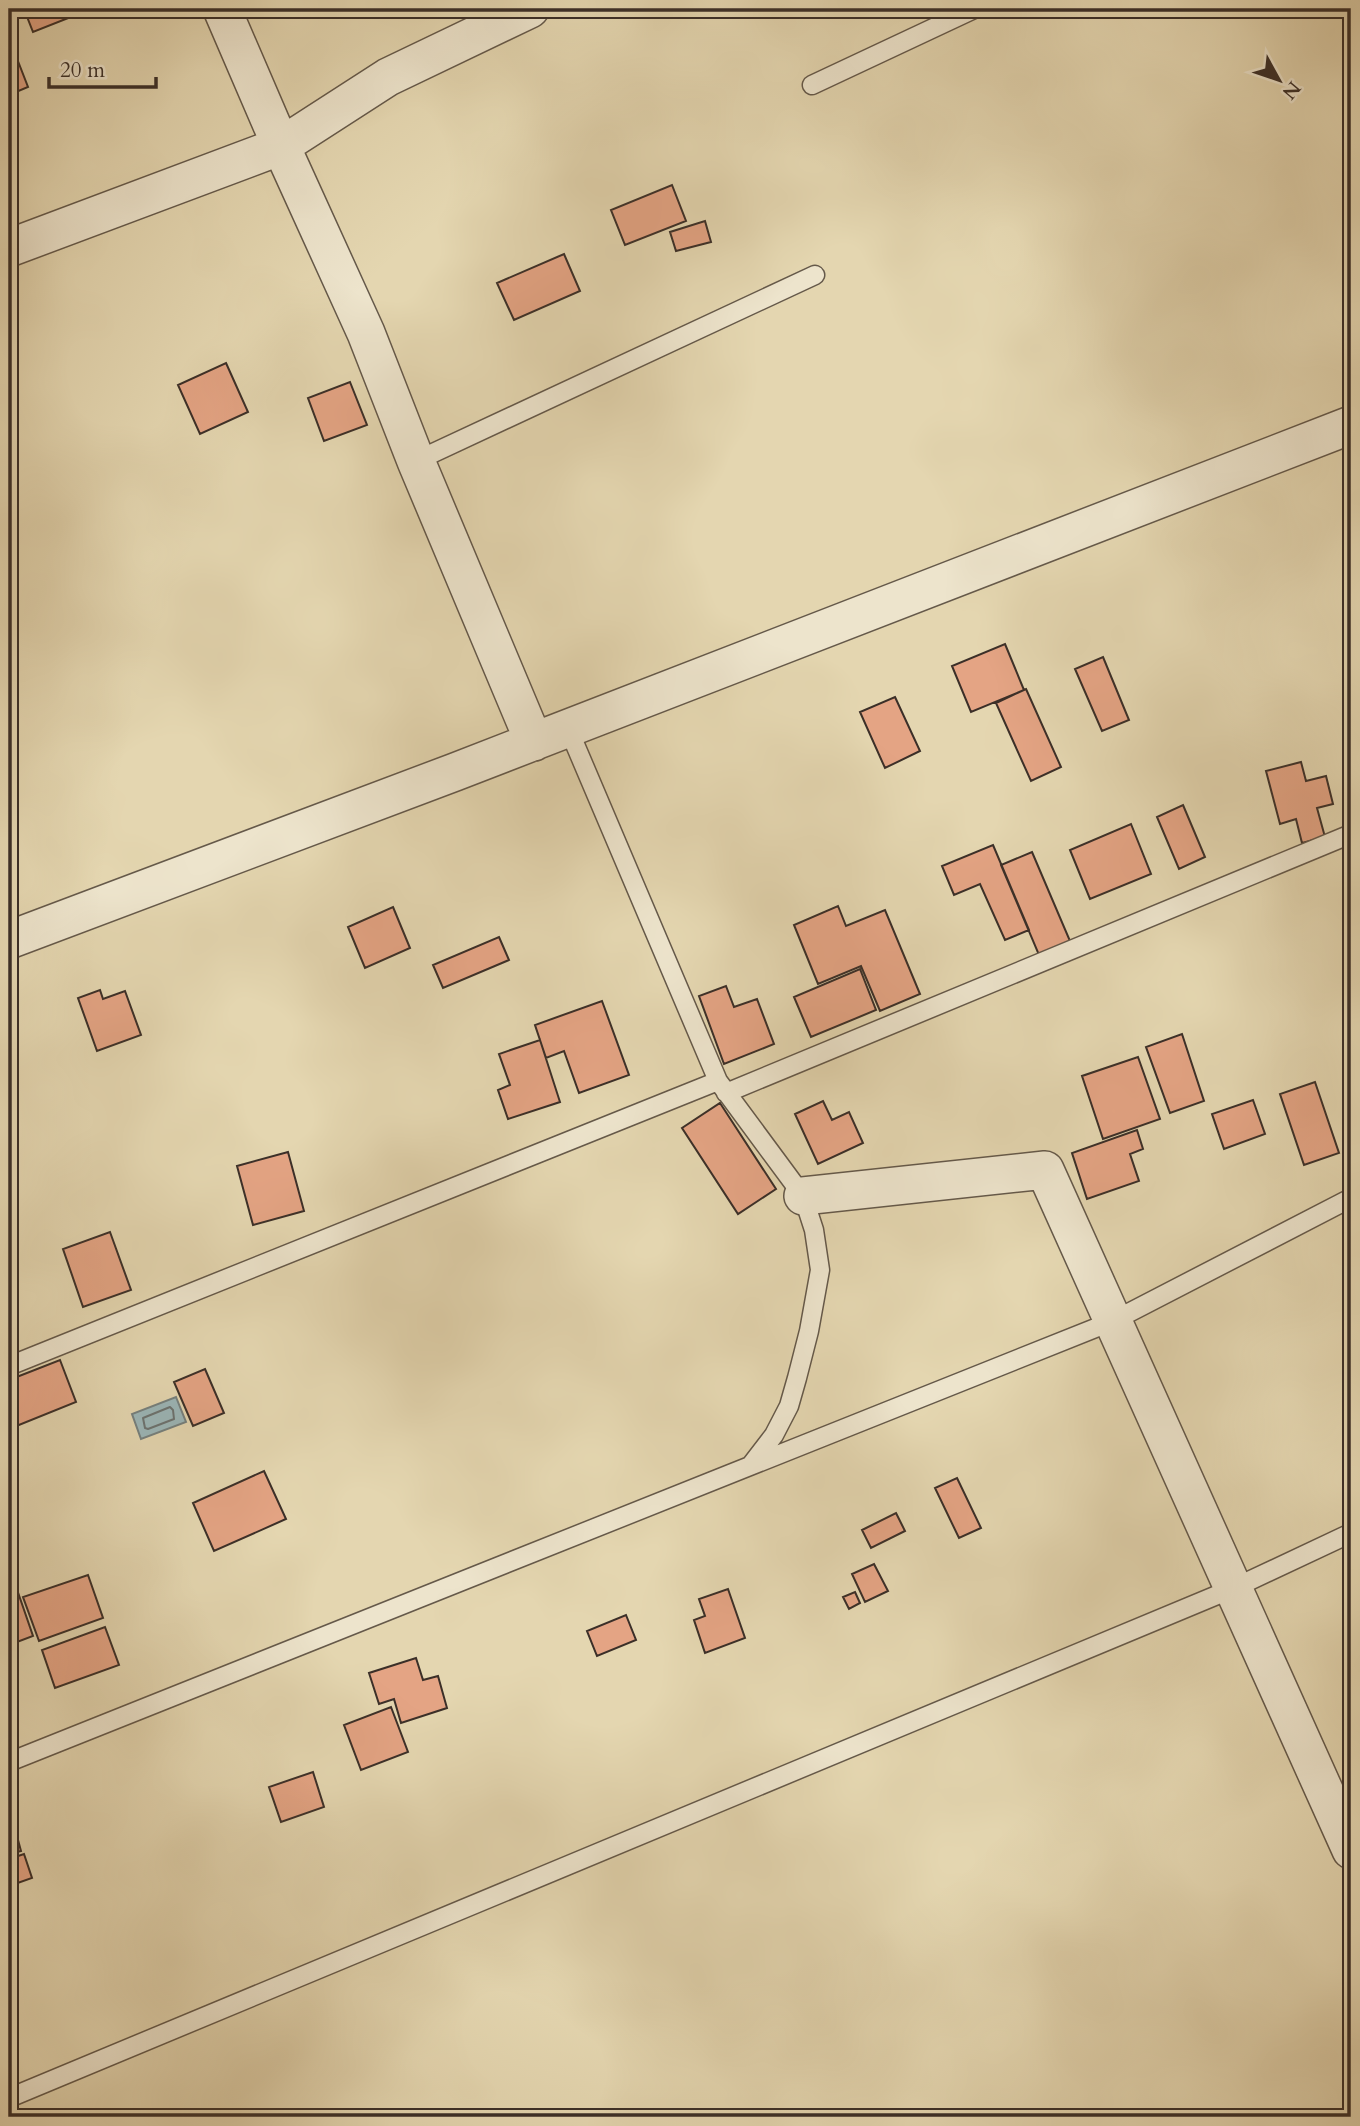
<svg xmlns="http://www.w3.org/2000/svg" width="1360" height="2126" viewBox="0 0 1360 2126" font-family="Cardo,serif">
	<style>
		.water { fill: #9bb6b8; stroke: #75807e; stroke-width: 2 }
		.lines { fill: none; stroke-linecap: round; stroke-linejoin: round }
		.shore { stroke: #6b7270; stroke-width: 2 }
		.building { fill: #e4a484; stroke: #3b2f28; stroke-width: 2 }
		.service-casing { stroke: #65594a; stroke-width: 21 }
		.minor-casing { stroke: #65594a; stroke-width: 40 }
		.service { stroke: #ede4cc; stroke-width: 18 }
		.minor { stroke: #ede4cc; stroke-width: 37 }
	</style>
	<rect width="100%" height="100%" fill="#e4d6b0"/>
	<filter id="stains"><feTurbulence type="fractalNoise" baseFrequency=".00286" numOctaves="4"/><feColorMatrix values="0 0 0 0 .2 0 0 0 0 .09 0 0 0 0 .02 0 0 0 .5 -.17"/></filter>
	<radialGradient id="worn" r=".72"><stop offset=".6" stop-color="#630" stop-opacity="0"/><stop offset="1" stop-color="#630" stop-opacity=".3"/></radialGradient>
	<!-- water -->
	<path class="water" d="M 176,1397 L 186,1422 L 141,1439 L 132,1414 Z"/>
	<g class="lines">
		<!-- shore -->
		<path class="shore" d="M 170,1407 L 173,1410 L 174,1419 L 148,1429 L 145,1428 L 143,1418 Z"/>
	</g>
	<!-- building -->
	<path class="building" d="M 24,9 L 91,9 L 33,32 Z
		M 9,38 L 28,87 L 9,95 Z
		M 672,185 L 686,221 L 625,245 L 611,210 Z
		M 705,221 L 711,242 L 676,251 L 670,232 Z
		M 564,254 L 580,291 L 514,320 L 497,283 Z
		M 226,363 L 248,412 L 200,434 L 178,385 Z
		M 350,382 L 367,425 L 324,441 L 308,398 Z
		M 1005,644 L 1024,690 L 971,712 L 952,666 Z
		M 1103,657 L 1129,720 L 1102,731 L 1075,669 Z
		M 1026,689 L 1061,767 L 1031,781 L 996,703 Z
		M 895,697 L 920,751 L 885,768 L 860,712 Z
		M 1301,762 L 1306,781 L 1326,776 L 1333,804 L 1317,808 L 1325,837 L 1302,843 L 1296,819 L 1280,824 L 1266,771 Z
		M 1183,805 L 1205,857 L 1179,869 L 1157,817 Z
		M 1131,824 L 1151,874 L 1090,899 L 1070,850 Z
		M 993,845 L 1029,930 L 1005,940 L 980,884 L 954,895 L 942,866 Z
		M 1032,852 L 1070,941 L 1039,955 L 1001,865 Z
		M 838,906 L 846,926 L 885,910 L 920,994 L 880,1011 L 861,966 L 818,984 L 794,925 Z
		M 393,907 L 410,948 L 365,968 L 348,927 Z
		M 499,937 L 509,960 L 443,988 L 433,965 Z
		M 860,969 L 876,1010 L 811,1037 L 794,997 Z
		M 726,986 L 734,1007 L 757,999 L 774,1044 L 724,1064 L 699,996 Z
		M 100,990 L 103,999 L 125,991 L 141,1035 L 97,1051 L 78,998 Z
		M 602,1001 L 629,1075 L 579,1093 L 564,1051 L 546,1058 L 535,1025 Z
		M 1182,1034 L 1204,1101 L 1170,1113 L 1146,1047 Z
		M 540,1040 L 560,1102 L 508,1119 L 498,1090 L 510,1085 L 499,1054 Z
		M 1138,1057 L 1160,1119 L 1103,1139 L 1082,1076 Z
		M 1315,1082 L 1339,1153 L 1304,1165 L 1280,1094 Z
		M 1253,1100 L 1265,1134 L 1224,1149 L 1212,1114 Z
		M 823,1101 L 832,1120 L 849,1112 L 863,1143 L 818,1164 L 795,1114 Z
		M 720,1103 L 776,1189 L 738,1214 L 682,1128 Z
		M 1137,1130 L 1143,1149 L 1130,1154 L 1139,1181 L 1087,1199 L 1072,1153 Z
		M 288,1152 L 304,1211 L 253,1225 L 237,1166 Z
		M 110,1232 L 131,1290 L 83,1307 L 63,1249 Z
		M 60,1360 L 76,1402 L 9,1429 L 9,1380 Z
		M 205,1369 L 224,1413 L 193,1426 L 174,1382 Z
		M 264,1471 L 286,1519 L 214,1551 L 193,1503 Z
		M 957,1478 L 981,1528 L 959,1538 L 935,1488 Z
		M 896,1513 L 905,1531 L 871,1548 L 862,1530 Z
		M 874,1564 L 888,1591 L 865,1602 L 852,1574 Z
		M 12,1575 L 33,1636 L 9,1645 L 9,1576 Z
		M 88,1575 L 103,1618 L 39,1641 L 23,1597 Z
		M 728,1589 L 745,1638 L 705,1653 L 694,1620 L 705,1616 L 699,1599 Z
		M 855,1592 L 860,1603 L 849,1609 L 843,1597 Z
		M 626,1615 L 636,1640 L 597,1656 L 587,1631 Z
		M 105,1627 L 119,1665 L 55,1688 L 42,1650 Z
		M 416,1658 L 423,1680 L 438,1676 L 447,1708 L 401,1723 L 394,1699 L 379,1704 L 369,1673 Z
		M 391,1707 L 408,1752 L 361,1770 L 344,1725 Z
		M 313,1772 L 324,1807 L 281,1822 L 269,1787 Z
		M 14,1825 L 21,1851 L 9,1854 L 9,1827 Z
		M 24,1854 L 32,1878 L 9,1886 L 9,1859 Z"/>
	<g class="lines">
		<!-- service casing -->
		<g class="service-casing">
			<path id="service" d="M 812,85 L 974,9
				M 416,461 L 815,275
				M 568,728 L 718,1081 L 803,1196 L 814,1230 L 820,1270 L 809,1331 L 797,1378 L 789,1406 L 774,1435 L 751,1465
				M 726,1093 L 1351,834
				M 9,1366 L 718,1081
				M 9,1762 L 1113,1321 L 1351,1198
				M 9,2098 L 1234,1588 L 1351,1533"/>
		</g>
		<!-- minor casing -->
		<g class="minor-casing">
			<path id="minor" d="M 222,9 L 281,146 L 366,333 L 416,461 L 534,742
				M 9,248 L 281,146 L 388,77 L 530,9
				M 9,940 L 455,772 L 1351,425
				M 803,1196 L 1045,1170 L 1351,1850"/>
		</g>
		<!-- service -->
		<use href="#service" class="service"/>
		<!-- minor -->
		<use href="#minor" class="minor"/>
	</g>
	<!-- margin -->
	<rect width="1360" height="2126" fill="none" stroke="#e4d6b0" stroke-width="35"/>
	<rect x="10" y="10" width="1339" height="2105" fill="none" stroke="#3b2f28" stroke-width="3.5"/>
	<rect x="18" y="18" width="1325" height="2091" fill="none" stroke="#3b2f28" stroke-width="2"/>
	<!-- north arrow -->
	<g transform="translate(1279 80) rotate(130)" stroke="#ede4cc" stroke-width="5" paint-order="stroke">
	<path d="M0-5L12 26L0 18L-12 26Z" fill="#3b2f28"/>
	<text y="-10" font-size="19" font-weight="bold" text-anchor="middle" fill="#3b2f28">N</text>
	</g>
	<!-- scale -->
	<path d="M49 77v10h107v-10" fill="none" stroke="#3b2f28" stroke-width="3.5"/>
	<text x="60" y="77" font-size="21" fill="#3b2f28" stroke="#ede4cc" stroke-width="5" paint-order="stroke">20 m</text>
	<rect width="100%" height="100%" filter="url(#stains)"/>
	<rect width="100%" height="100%" fill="url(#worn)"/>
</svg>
